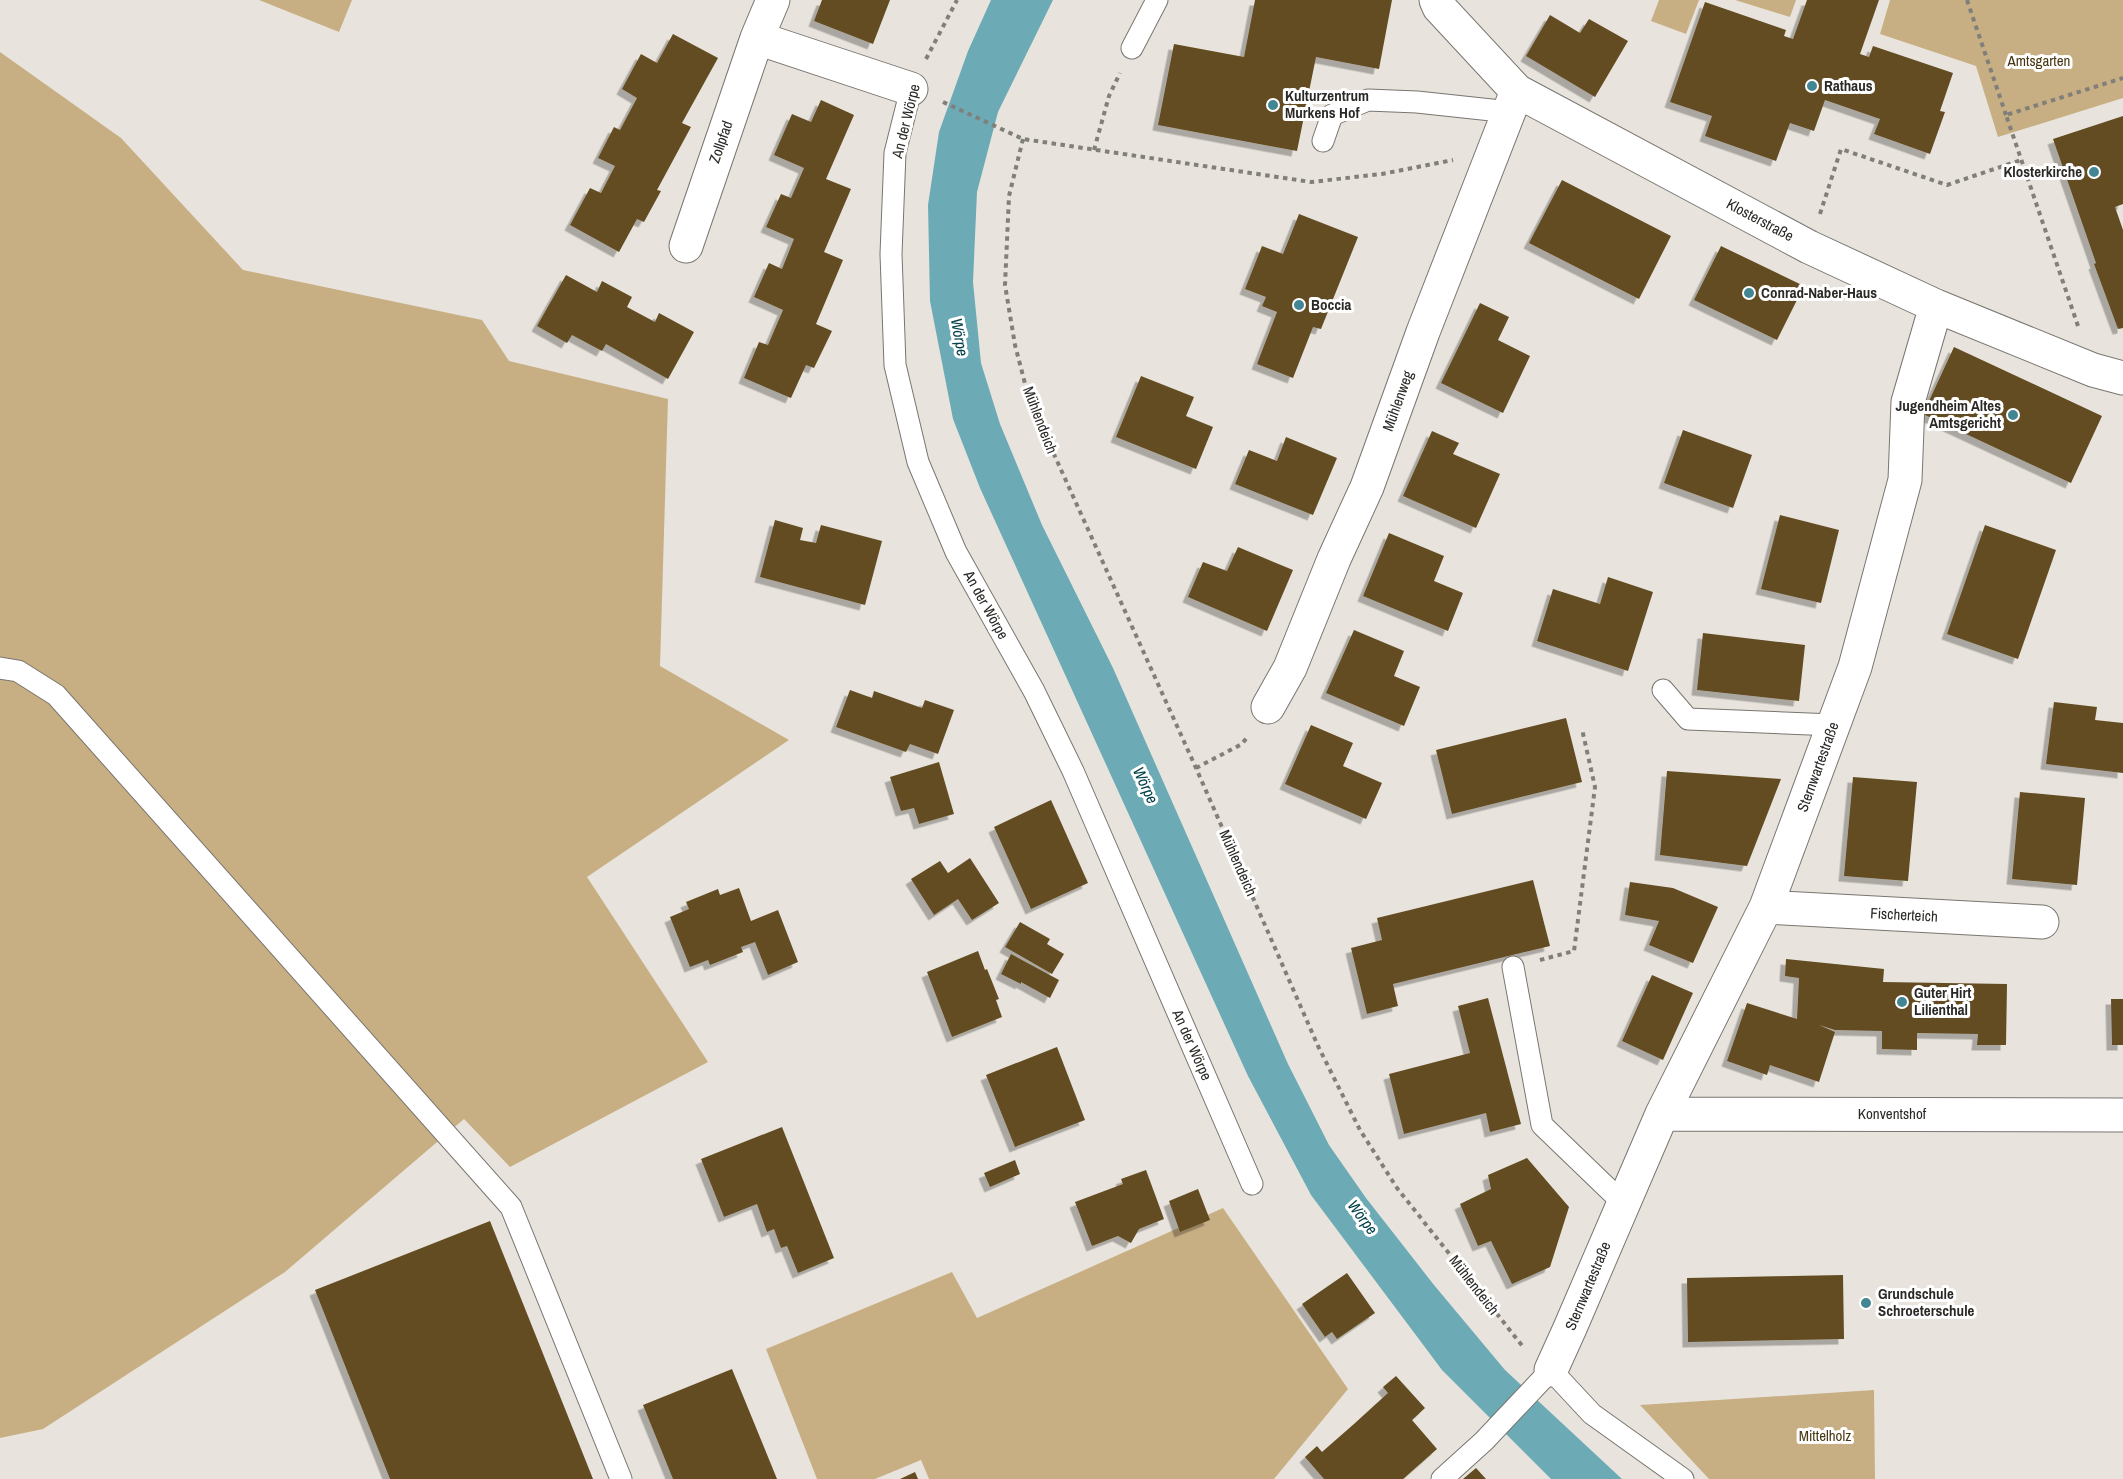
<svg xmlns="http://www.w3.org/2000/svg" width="2123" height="1479" viewBox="0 0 2123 1479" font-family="'Archivo Narrow',sans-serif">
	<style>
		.green { fill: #c8af83 }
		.water { fill: #6cabb6 }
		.building { fill: #634c22; filter: url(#shadow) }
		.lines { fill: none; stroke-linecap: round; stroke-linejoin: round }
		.service-casing { stroke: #79756f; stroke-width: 23 }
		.minor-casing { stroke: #79756f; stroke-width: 35 }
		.path { stroke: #817f7a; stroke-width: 4; stroke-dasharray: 4.5 4.5; stroke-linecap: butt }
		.service { stroke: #fff; stroke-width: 21 }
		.minor { stroke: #fff; stroke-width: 33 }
		.poi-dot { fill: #418692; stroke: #fff; stroke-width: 2 }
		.labels { text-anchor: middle; stroke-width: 6; stroke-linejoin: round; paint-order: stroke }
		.park-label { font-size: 15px; fill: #483611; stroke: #fff }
		.poi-label { font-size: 15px; font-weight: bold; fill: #2a2926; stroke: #fff; text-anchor: start }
		.street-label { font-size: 15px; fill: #2a2926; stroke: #fff }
		.water-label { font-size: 16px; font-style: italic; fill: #04414a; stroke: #fff }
	</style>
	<defs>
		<filter id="shadow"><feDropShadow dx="-5.5" dy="5.5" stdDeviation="0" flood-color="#0004"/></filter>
	</defs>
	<rect width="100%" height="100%" fill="#e8e4dd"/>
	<!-- green -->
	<path class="green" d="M 259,0 L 352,0 L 339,32 Z
		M 1659,0 L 1699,0 L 1686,34 L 1651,21 Z
		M 1735,0 L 1796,0 L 1790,17 Z
		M 1890,0 L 2123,0 L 2123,98 L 1998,137 L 1976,66 L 1880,34 Z
		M 0,52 L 121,138 L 243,270 L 482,320 L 509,361 L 668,399 L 660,666 L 789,740 L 587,877 L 708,1062 L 510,1167 L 464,1119 L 285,1272 L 43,1429 L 0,1438 Z
		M 1223,1208 L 1348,1389 L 1274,1479 L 929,1479 L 921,1460 L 875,1479 L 817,1479 L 766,1349 L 952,1272 L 977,1318 Z
		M 1874,1390 L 1875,1479 L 1709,1479 L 1640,1405 Z"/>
	<!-- water -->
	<path class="water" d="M 991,0 L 1053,0 L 998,112 L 977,192 L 973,282 L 981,363 L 1000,424 L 1042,525 L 1113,668 L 1288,1064 L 1329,1145 L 1366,1198 L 1434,1285 L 1505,1370 L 1622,1479 L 1551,1479 L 1442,1370 L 1311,1195 L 1248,1076 L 980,488 L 953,419 L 930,301 L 928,205 L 939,132 L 968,51 Z"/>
	<!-- building -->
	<path class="building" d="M 822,0 L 890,0 L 873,44 L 814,21 Z
		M 1255,0 L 1392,0 L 1379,69 L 1316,57 L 1297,151 L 1158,125 L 1174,44 L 1244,57 Z
		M 1807,0 L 1879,0 L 1860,54 L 1869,57 L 1873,46 L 1953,73 L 1940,111 L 1945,112 L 1930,154 L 1874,134 L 1880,119 L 1825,100 L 1814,131 L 1790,123 L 1776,161 L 1705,136 L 1712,116 L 1670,102 L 1705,2 L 1786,30 L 1784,36 L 1793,39 Z
		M 1550,15 L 1580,33 L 1589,19 L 1628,41 L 1595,97 L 1526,56 Z
		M 673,34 L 718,58 L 682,123 L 691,127 L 657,190 L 661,191 L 644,222 L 637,219 L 619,252 L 570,225 L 590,188 L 601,193 L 615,166 L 598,158 L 614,127 L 620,130 L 637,98 L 622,89 L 641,54 L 657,63 Z
		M 821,100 L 854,115 L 826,179 L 851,189 L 824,252 L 843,260 L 816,324 L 832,331 L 814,368 L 806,365 L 791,398 L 744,378 L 759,342 L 768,345 L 783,310 L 754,297 L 769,263 L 782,269 L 794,239 L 766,227 L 781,194 L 791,198 L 804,168 L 774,155 L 792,114 L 811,122 Z
		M 2123,116 L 2123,204 L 2115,207 L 2123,230 L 2123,328 L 2118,329 L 2094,264 L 2096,263 L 2053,139 Z
		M 1562,180 L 1671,236 L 1639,299 L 1529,243 Z
		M 1299,214 L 1358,237 L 1321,329 L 1313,327 L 1293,378 L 1257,364 L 1277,312 L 1262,306 L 1266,297 L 1245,289 L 1262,246 L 1283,254 Z
		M 1721,246 L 1804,286 L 1777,340 L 1694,300 Z
		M 566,275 L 597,292 L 602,281 L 632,297 L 627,307 L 655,322 L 659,313 L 694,332 L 668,379 L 606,344 L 602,351 L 572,335 L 567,343 L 537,326 Z
		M 1480,303 L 1509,317 L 1498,340 L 1530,356 L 1503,413 L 1441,383 Z
		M 1954,347 L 2102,416 L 2071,483 L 1923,414 Z
		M 1141,376 L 1194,397 L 1186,416 L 1213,427 L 1196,469 L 1116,437 Z
		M 1683,430 L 1752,455 L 1733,508 L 1664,483 Z
		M 1432,431 L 1459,443 L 1453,454 L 1500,474 L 1476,528 L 1403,496 Z
		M 1286,437 L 1337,458 L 1313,515 L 1235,484 L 1249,450 L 1277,461 Z
		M 1780,515 L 1839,530 L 1821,603 L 1761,589 Z
		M 775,520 L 803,528 L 800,540 L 816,543 L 821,525 L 882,541 L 865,605 L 760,577 Z
		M 1985,525 L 2056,550 L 2018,659 L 1947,634 Z
		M 1389,533 L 1444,556 L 1434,581 L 1463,593 L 1448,631 L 1363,596 Z
		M 1238,547 L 1293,570 L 1267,631 L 1188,597 L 1203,562 L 1227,571 Z
		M 1608,577 L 1653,592 L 1628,671 L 1537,641 L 1553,589 L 1600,604 Z
		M 1354,630 L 1404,651 L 1394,676 L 1420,687 L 1404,726 L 1326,693 Z
		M 1703,633 L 1805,645 L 1799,701 L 1697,690 Z
		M 850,690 L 872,698 L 874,691 L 922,708 L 925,700 L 954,710 L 938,754 L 910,744 L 906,752 L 836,727 Z
		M 2054,702 L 2097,707 L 2095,720 L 2123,723 L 2123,773 L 2046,764 Z
		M 1566,718 L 1582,782 L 1452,814 L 1436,750 Z
		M 1311,725 L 1353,743 L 1343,766 L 1382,783 L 1366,819 L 1285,784 Z
		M 939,762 L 954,814 L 919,824 L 914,808 L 901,811 L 890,777 Z
		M 1667,771 L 1781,779 L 1747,866 L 1660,855 Z
		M 1853,777 L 1917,782 L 1908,881 L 1844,876 Z
		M 2020,792 L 2085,798 L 2077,885 L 2012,879 Z
		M 1051,800 L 1088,883 L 1031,909 L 994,827 Z
		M 970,858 L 999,903 L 972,920 L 958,899 L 934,915 L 911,879 L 940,861 L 948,873 Z
		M 1533,880 L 1550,946 L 1393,984 L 1398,1006 L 1367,1014 L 1351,948 L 1382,940 L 1377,918 Z
		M 1630,882 L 1673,888 L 1718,907 L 1693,963 L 1649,945 L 1659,921 L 1625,915 Z
		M 739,888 L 751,921 L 778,910 L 798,962 L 768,975 L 755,942 L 741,947 L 743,952 L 710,965 L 708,960 L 690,967 L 670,917 L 689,909 L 686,902 L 718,889 L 720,895 Z
		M 1020,922 L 1050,939 L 1047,944 L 1064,954 L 1052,974 L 1005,947 Z
		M 978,951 L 985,970 L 987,969 L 999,999 L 996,1000 L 1002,1017 L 952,1037 L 927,972 Z
		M 1011,954 L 1059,980 L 1050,998 L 1021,982 L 1021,984 L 1001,974 Z
		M 1786,959 L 1884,969 L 1883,982 L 2007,984 L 2006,1045 L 1977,1045 L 1978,1034 L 1917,1033 L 1917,1050 L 1882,1049 L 1882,1031 L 1835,1030 L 1819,1025 L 1835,1032 L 1819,1082 L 1770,1065 L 1767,1075 L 1727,1061 L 1747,1003 L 1797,1019 L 1799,978 L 1785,976 Z
		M 1652,975 L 1693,993 L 1663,1060 L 1622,1041 Z
		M 1488,998 L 1521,1124 L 1490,1132 L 1486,1113 L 1404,1134 L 1389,1074 L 1470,1053 L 1458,1006 Z
		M 2111,999 L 2123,999 L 2123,1045 L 2112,1045 Z
		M 1057,1047 L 1085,1120 L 1015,1147 L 986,1075 Z
		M 782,1127 L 834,1258 L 798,1273 L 787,1246 L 781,1248 L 774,1229 L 767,1232 L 757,1204 L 724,1217 L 701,1159 Z
		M 1527,1158 L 1569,1207 L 1550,1267 L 1512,1284 L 1491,1241 L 1478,1246 L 1460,1204 L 1491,1189 L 1488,1175 Z
		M 1015,1160 L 1020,1174 L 990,1187 L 984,1173 Z
		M 1146,1170 L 1164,1219 L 1139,1229 L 1131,1243 L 1118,1236 L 1092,1246 L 1075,1202 L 1123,1184 L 1121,1179 Z
		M 1198,1189 L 1210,1220 L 1180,1232 L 1169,1201 Z
		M 490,1221 L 593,1479 L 390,1479 L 315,1290 Z
		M 1347,1273 L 1375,1313 L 1337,1339 L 1332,1332 L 1325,1337 L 1302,1304 Z
		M 1843,1275 L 1844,1339 L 1688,1342 L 1687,1278 Z
		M 732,1369 L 777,1479 L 673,1479 L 643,1405 Z
		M 1396,1376 L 1425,1408 L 1412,1420 L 1437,1449 L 1403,1479 L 1324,1479 L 1305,1457 L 1317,1446 L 1322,1452 L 1354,1424 L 1388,1393 L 1383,1387 Z
		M 1476,1468 L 1486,1479 L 1463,1479 Z
		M 915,1472 L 918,1479 L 900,1479 Z"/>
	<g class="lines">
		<!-- service casing -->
		<g class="service-casing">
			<path id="service" d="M 1132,48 L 1157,0
				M 911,89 L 895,153 L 891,254 L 895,365 L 918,462 L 956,552 L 1034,691 L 1073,771 L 1252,1184
				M 1323,141 L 1332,115 L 1368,100 L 1417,102 L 1510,112
				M 0,668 L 18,671 L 56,695 L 511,1207 L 621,1479
				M 1663,690 L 1688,719 L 1834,725
				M 1513,967 L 1542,1125 L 1623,1203
				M 1442,1479 L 1484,1441 L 1551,1370 L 1592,1414 L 1683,1479"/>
		</g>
		<!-- minor casing -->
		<g class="minor-casing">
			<path id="minor" d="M 1436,0 L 1439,7 L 1517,91 L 1809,247 L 1936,306 L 2093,370 L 2123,378
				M 757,38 L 911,89
				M 686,246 L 757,38 L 773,0
				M 1268,707 L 1290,668 L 1334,559 L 1367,487 L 1423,332 L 1517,91
				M 1766,907 L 2042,922
				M 1662,1114 L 2123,1115
				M 1551,1370 L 1570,1328 L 1662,1114 L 1766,907 L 1855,667 L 1905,480 L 1908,402 L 1936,306"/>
		</g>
		<!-- path -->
		<path class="path" d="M 1967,0 L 2006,115
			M 926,59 L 957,0
			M 943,102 L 1023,139 L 1311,182 L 1382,174 L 1453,160
			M 1023,139 L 1009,196 L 1005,285 L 1015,345 L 1029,399 L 1196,768 L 1318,1046 L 1360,1130 L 1397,1188 L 1524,1348
			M 1094,150 L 1109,96 L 1120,73
			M 1820,214 L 1841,149 L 1947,185 L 2021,160
			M 2078,326 L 2006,115 L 2123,78
			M 1196,768 L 1242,744 L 1248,736
			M 1540,960 L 1574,951 L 1595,787 L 1582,729"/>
		<!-- service -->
		<use href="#service" class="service"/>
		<!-- minor -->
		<use href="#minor" class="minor"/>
	</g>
	<!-- markers -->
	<g class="poi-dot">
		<circle cx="1812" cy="86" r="6"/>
		<circle cx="1273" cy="105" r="6"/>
		<circle cx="2094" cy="172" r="6"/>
		<circle cx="1749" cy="293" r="6"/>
		<circle cx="1299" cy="305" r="6"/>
		<circle cx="2013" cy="415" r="6"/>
		<circle cx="1902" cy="1002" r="6"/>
		<circle cx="1866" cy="1303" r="6"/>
	</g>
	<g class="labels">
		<!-- park labels -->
		<g class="park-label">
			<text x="2039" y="66">Amtsgarten</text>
			<text x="1825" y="1441">Mittelholz</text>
		</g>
		<!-- poi labels -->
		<g class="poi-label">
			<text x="1824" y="91">Rathaus</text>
			<text x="1285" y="101">Kulturzentrum<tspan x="1285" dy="17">Murkens Hof</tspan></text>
			<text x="2082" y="177" text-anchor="end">Klosterkirche</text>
			<text x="1761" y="298">Conrad-Naber-Haus</text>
			<text x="1311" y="310">Boccia</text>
			<text x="2001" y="411" text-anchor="end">Jugendheim Altes<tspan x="2001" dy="17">Amtsgericht</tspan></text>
			<text x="1914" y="998">Guter Hirt<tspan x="1914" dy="17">Lilienthal</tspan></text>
			<text x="1878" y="1299">Grundschule<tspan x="1878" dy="17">Schroeterschule</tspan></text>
		</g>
		<!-- street labels -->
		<g class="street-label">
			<text transform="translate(906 121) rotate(-76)" y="5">An der Wörpe</text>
			<text transform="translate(721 142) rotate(-71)" y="5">Zollpfad</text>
			<text transform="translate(1760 220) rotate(28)" y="5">Klosterstraße</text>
			<text transform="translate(1398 401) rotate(-70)" y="5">Mühlenweg</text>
			<text transform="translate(1040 420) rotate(69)" y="5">Mühlendeich</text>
			<text transform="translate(986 605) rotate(61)" y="5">An der Wörpe</text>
			<text transform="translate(1818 767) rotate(-70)" y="5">Sternwartestraße</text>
			<text transform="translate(1238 863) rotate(66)" y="5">Mühlendeich</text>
			<text transform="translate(1904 915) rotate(3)" y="5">Fischerteich</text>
			<text transform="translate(1192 1045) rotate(66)" y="5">An der Wörpe</text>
			<text x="1892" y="1119">Konventshof</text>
			<text transform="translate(1474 1285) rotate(52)" y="5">Mühlendeich</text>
			<text transform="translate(1588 1286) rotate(-67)" y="5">Sternwartestraße</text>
		</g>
		<!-- water labels -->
		<g class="water-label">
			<text transform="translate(960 337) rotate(80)" y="6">Wörpe</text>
			<text transform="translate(1146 785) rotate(65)" y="6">Wörpe</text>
			<text transform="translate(1363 1217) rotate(53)" y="6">Wörpe</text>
		</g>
	</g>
</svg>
